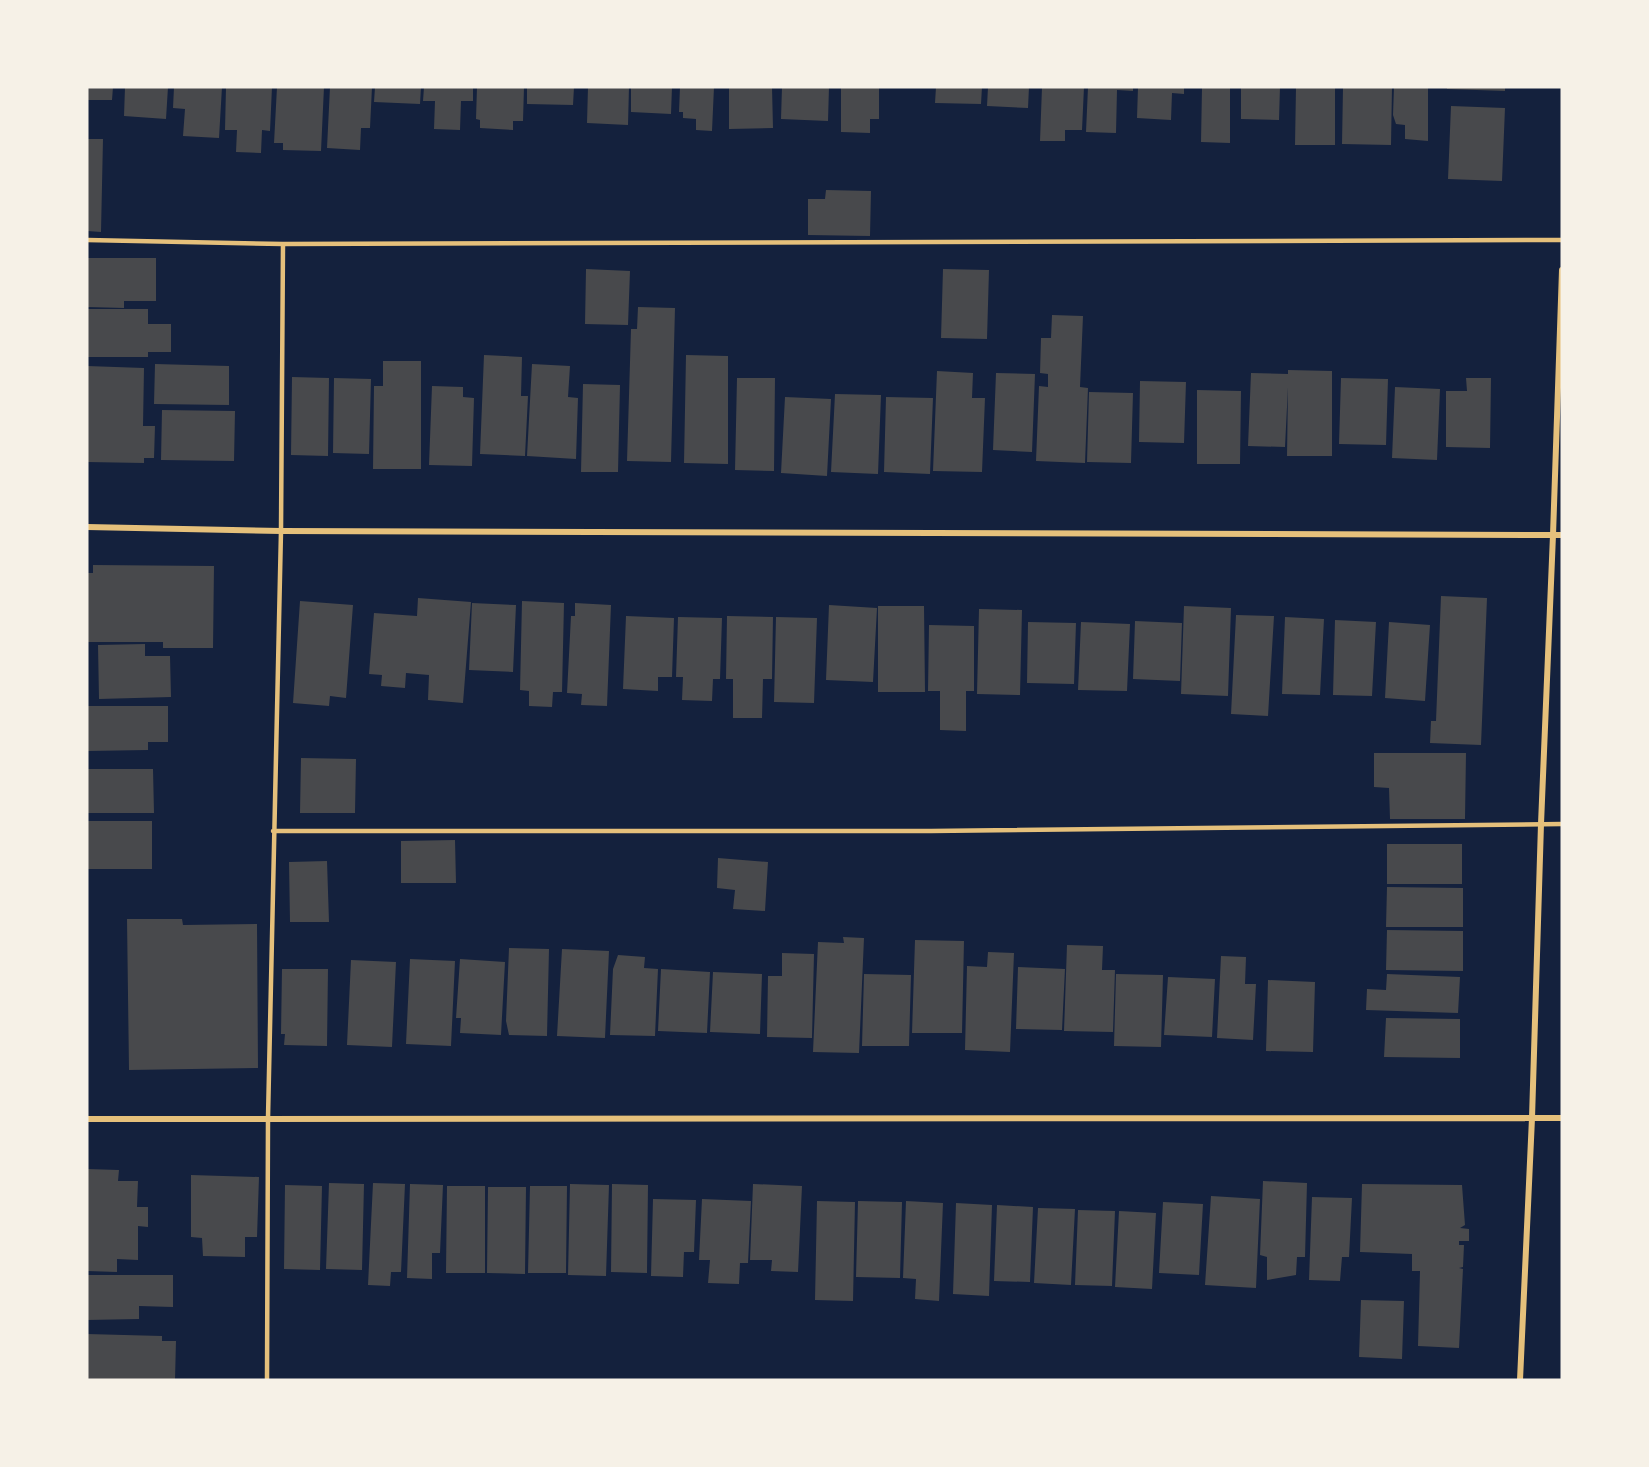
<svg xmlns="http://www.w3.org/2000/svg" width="1649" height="1467" viewBox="0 0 1649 1467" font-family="Figtree,sans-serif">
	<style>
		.building { fill: #48494c }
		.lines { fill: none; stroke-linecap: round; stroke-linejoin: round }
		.service { stroke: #e5c07b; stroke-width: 4.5 }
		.minor { stroke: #e5c07b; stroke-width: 6 }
	</style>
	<rect width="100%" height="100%" fill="#14213d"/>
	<!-- building -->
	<path class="building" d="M 87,87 L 113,87 L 112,100 L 87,100 Z
		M 125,87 L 168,87 L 166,119 L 124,116 Z
		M 174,87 L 222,87 L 219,138 L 183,136 L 185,109 L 173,108 Z
		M 226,87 L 272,87 L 270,131 L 262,130 L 261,153 L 236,152 L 237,130 L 225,130 Z
		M 277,87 L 324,87 L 321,151 L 283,150 L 283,143 L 274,143 Z
		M 330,87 L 372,87 L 370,128 L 361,128 L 360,150 L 327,148 Z
		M 375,87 L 421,87 L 420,104 L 374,102 Z
		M 424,87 L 473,87 L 473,101 L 461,101 L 460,130 L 434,129 L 435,101 L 423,101 Z
		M 477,87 L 524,87 L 523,121 L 513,121 L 513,130 L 480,128 L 480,120 L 476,119 Z
		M 527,87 L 574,87 L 573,105 L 527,104 Z
		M 588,87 L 629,87 L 628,125 L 587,123 Z
		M 631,87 L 672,87 L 671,114 L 631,112 Z
		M 680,87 L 714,87 L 712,131 L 696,130 L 696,119 L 683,118 L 683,112 L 679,112 Z
		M 729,87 L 772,87 L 773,128 L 729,129 Z
		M 782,87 L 829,87 L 828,121 L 781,119 Z
		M 841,87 L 879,87 L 879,119 L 870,119 L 870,133 L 841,132 Z
		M 936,87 L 982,87 L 981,104 L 935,103 Z
		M 988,87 L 1029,87 L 1028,108 L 987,106 Z
		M 1042,87 L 1084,87 L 1082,130 L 1065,130 L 1065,141 L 1040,141 Z
		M 1088,87 L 1133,87 L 1133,91 L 1117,90 L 1116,133 L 1086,132 Z
		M 1138,87 L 1184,87 L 1184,94 L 1172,93 L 1171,120 L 1137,118 Z
		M 1202,87 L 1230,87 L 1230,143 L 1201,142 Z
		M 1241,87 L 1280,87 L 1279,120 L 1241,119 Z
		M 1296,87 L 1335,87 L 1335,145 L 1295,145 Z
		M 1343,87 L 1392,87 L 1391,145 L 1342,144 Z
		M 1394,87 L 1428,87 L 1428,141 L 1405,139 L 1405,125 L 1396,124 L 1393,115 Z
		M 1447,87 L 1505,87 L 1505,91 L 1447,89 Z
		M 1451,106 L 1505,108 L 1502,181 L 1448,179 Z
		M 87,139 L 103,139 L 101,232 L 87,231 Z
		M 826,190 L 871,191 L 870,236 L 808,235 L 808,199 L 825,199 Z
		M 87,258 L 156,258 L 156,301 L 124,301 L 124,308 L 87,307 Z
		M 586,269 L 630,271 L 628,325 L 585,324 Z
		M 943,269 L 989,270 L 987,339 L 941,338 Z
		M 638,307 L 675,308 L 671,462 L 627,461 L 631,329 L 637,329 Z
		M 87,309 L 148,309 L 148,324 L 171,324 L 171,352 L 148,352 L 148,357 L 87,357 Z
		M 1052,315 L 1083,316 L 1080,387 L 1088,388 L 1085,463 L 1036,461 L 1039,386 L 1048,387 L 1048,374 L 1040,373 L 1041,338 L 1051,338 Z
		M 484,355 L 522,357 L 521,396 L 528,396 L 525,456 L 480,454 Z
		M 686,355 L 728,356 L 728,464 L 684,463 Z
		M 383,361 L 421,361 L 421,469 L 373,469 L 374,386 L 383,386 Z
		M 155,364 L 229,366 L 229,405 L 154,404 Z
		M 532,364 L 570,366 L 568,397 L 578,398 L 576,459 L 527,456 Z
		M 87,366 L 144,368 L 143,426 L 155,426 L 154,458 L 144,458 L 144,463 L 87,462 Z
		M 1288,370 L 1332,371 L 1332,456 L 1287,456 L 1288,387 L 1285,447 L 1248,446 L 1251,373 L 1288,374 Z
		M 937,371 L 973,373 L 972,398 L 985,398 L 982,472 L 933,471 Z
		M 996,373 L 1035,374 L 1032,452 L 993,450 Z
		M 292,377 L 329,378 L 328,456 L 291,455 Z
		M 334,378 L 371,379 L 369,454 L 333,453 Z
		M 737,378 L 775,378 L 774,471 L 735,470 Z
		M 1341,378 L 1388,379 L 1386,445 L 1339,444 Z
		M 1466,378 L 1491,378 L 1490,448 L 1446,447 L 1446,391 L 1467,391 Z
		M 1140,381 L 1186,382 L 1184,443 L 1139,442 Z
		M 583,384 L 620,385 L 618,472 L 581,472 Z
		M 432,386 L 463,387 L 463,397 L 474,398 L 472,466 L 429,465 Z
		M 1395,387 L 1440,389 L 1437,460 L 1392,458 Z
		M 1197,390 L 1241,391 L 1240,464 L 1197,464 Z
		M 1089,392 L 1133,393 L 1131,463 L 1087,462 Z
		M 835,394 L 881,395 L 878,474 L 831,472 Z
		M 785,397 L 831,399 L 827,476 L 781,473 Z
		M 886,397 L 933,398 L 930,474 L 884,472 Z
		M 162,410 L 235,411 L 234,461 L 161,460 Z
		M 93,565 L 214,566 L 213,648 L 163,648 L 163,642 L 87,642 L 87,573 L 93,573 Z
		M 1441,596 L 1487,598 L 1481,745 L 1430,743 L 1431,721 L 1436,721 Z
		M 418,598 L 471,602 L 463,703 L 428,700 L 429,675 L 406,673 L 405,688 L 381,686 L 382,675 L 369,674 L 374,613 L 417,616 Z
		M 300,601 L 353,605 L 346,698 L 330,696 L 329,706 L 293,703 Z
		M 522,601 L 564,603 L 562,692 L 553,692 L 552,707 L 529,706 L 529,691 L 520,690 Z
		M 472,603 L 516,605 L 513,672 L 469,670 Z
		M 575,603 L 611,605 L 607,706 L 581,705 L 582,694 L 567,693 L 571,616 L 575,616 Z
		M 829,605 L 877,608 L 873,682 L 826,680 Z
		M 878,606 L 924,606 L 925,692 L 878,692 Z
		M 1184,606 L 1231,608 L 1228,696 L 1181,694 Z
		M 979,609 L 1022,610 L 1020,695 L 977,694 Z
		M 1236,615 L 1274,616 L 1268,716 L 1231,714 Z
		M 626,616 L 674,618 L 672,677 L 658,677 L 658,691 L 623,689 Z
		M 727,616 L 773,617 L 772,679 L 763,679 L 762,718 L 733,718 L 733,679 L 726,679 Z
		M 678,617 L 722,618 L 720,679 L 713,679 L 712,701 L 682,700 L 683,677 L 676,677 Z
		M 776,617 L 817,618 L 814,703 L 774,702 Z
		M 1285,617 L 1324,619 L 1320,695 L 1282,694 Z
		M 1335,620 L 1376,622 L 1372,696 L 1333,695 Z
		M 1135,621 L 1182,623 L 1180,681 L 1133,679 Z
		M 1028,622 L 1076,623 L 1074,684 L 1027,683 Z
		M 1081,622 L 1130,624 L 1127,691 L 1078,690 Z
		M 1389,622 L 1430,625 L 1425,701 L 1385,698 Z
		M 929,625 L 974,626 L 974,691 L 966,691 L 966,731 L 940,730 L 940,691 L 928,691 Z
		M 145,644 L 145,656 L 170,656 L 171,697 L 99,699 L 98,645 Z
		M 87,706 L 168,706 L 168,742 L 148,742 L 148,750 L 87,751 Z
		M 1374,753 L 1466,753 L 1465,819 L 1390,819 L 1389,788 L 1374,787 Z
		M 301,758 L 356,759 L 355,813 L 300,813 Z
		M 87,769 L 153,769 L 154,813 L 87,813 Z
		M 87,821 L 152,821 L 152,869 L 87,869 Z
		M 455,840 L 456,883 L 401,883 L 401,841 Z
		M 1387,844 L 1462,844 L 1462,884 L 1387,884 Z
		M 718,858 L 768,862 L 765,911 L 733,909 L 735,890 L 717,888 Z
		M 327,861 L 329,922 L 290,922 L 289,862 Z
		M 1387,887 L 1463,888 L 1463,927 L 1386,927 Z
		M 127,919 L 182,919 L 183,925 L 257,924 L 258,1068 L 129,1070 Z
		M 1387,930 L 1463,931 L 1463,971 L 1386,970 Z
		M 843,937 L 864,938 L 859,1053 L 813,1052 L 818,942 L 844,943 Z
		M 915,940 L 964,941 L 962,1033 L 912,1033 Z
		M 1067,945 L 1103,946 L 1102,970 L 1115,970 L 1113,1032 L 1064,1031 Z
		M 509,948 L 549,949 L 547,1036 L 509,1035 L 506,1021 Z
		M 562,949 L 609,951 L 605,1038 L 557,1036 Z
		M 988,952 L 1014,953 L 1010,1052 L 965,1050 L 967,966 L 987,967 Z
		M 782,953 L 814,954 L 812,1038 L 767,1037 L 768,976 L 782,976 Z
		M 618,955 L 645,957 L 644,968 L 658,969 L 655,1036 L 610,1035 L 613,969 Z
		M 1221,956 L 1246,957 L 1245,984 L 1256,984 L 1253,1040 L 1217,1038 Z
		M 410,959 L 455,961 L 451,1046 L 406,1044 Z
		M 460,959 L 505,962 L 501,1035 L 460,1033 L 461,1018 L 456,1018 Z
		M 351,960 L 396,962 L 392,1047 L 347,1045 Z
		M 1018,967 L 1065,969 L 1062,1030 L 1016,1029 Z
		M 282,969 L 328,969 L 327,1046 L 284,1045 L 285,1034 L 281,1034 Z
		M 661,969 L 710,972 L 707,1033 L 658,1031 Z
		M 713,972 L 762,974 L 760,1034 L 710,1032 Z
		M 864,974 L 911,975 L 909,1046 L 862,1046 Z
		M 1116,974 L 1163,975 L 1161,1047 L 1114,1046 Z
		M 1387,974 L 1460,977 L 1458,1013 L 1366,1010 L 1367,989 L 1386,990 Z
		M 1168,977 L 1215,979 L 1212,1037 L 1164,1035 Z
		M 1268,980 L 1315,982 L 1313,1052 L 1266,1051 Z
		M 1386,1018 L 1460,1019 L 1460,1058 L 1384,1057 Z
		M 87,1169 L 119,1170 L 118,1181 L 138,1181 L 137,1207 L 148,1207 L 148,1227 L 138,1226 L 138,1260 L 117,1259 L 117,1272 L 87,1271 Z
		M 191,1175 L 259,1177 L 257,1237 L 245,1237 L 245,1257 L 203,1256 L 202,1238 L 191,1237 Z
		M 1263,1181 L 1307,1183 L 1305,1257 L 1297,1257 L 1296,1275 L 1267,1280 L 1267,1257 L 1260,1255 Z
		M 329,1183 L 364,1184 L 362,1270 L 326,1269 Z
		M 373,1183 L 405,1184 L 401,1272 L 391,1272 L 390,1286 L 368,1285 Z
		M 410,1184 L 443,1185 L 440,1253 L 432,1253 L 432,1279 L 407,1278 Z
		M 570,1184 L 609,1185 L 606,1276 L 568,1275 Z
		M 612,1184 L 648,1185 L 647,1273 L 611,1272 Z
		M 753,1184 L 802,1186 L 798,1272 L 771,1271 L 772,1260 L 750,1260 Z
		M 1362,1184 L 1462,1185 L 1465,1225 L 1460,1228 L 1469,1229 L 1469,1241 L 1459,1241 L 1459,1245 L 1464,1245 L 1463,1267 L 1459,1268 L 1463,1269 L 1459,1348 L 1418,1346 L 1420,1271 L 1412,1271 L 1412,1254 L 1360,1252 Z
		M 285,1185 L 322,1186 L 320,1270 L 284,1269 Z
		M 447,1186 L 485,1186 L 485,1273 L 446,1273 Z
		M 530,1186 L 567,1186 L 566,1273 L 528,1273 Z
		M 488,1187 L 526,1187 L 525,1274 L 487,1273 Z
		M 1211,1196 L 1260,1199 L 1256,1288 L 1205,1285 Z
		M 1312,1197 L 1352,1198 L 1349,1257 L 1342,1257 L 1340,1281 L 1309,1280 Z
		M 653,1199 L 696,1200 L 694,1252 L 684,1252 L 683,1277 L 651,1276 Z
		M 702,1199 L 751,1201 L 748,1263 L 740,1263 L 739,1284 L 708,1283 L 710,1260 L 699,1260 Z
		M 817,1201 L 855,1202 L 853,1301 L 815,1300 Z
		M 858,1201 L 902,1202 L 900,1278 L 856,1277 Z
		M 906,1201 L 943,1203 L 939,1301 L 915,1299 L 916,1279 L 903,1278 Z
		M 1163,1202 L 1203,1204 L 1199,1275 L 1159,1273 Z
		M 956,1203 L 992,1205 L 989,1296 L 953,1294 Z
		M 997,1205 L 1033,1207 L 1030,1282 L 994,1281 Z
		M 1038,1208 L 1075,1209 L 1071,1285 L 1034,1283 Z
		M 1078,1210 L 1115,1211 L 1112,1286 L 1075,1285 Z
		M 1119,1211 L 1156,1213 L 1152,1289 L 1115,1287 Z
		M 87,1275 L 173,1275 L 173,1307 L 139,1306 L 139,1319 L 87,1320 Z
		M 1361,1300 L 1404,1301 L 1402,1359 L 1359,1357 Z
		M 87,1334 L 162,1336 L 162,1341 L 176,1341 L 175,1380 L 87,1380 Z"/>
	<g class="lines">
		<!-- service -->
		<path class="service" d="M 87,240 L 283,244 L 1562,240
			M 273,831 L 931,831 L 1562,824
			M 267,1380 L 268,1118 L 281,531 L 283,244"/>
		<!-- minor -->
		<path class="minor" d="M 87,527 L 281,531 L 1562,535
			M 87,1119 L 1562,1118
			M 1520,1380 L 1532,1118 L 1541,824 L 1553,535 L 1562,270"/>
	</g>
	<!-- border -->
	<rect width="1649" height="1467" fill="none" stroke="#f6f1e7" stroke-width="177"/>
</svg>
